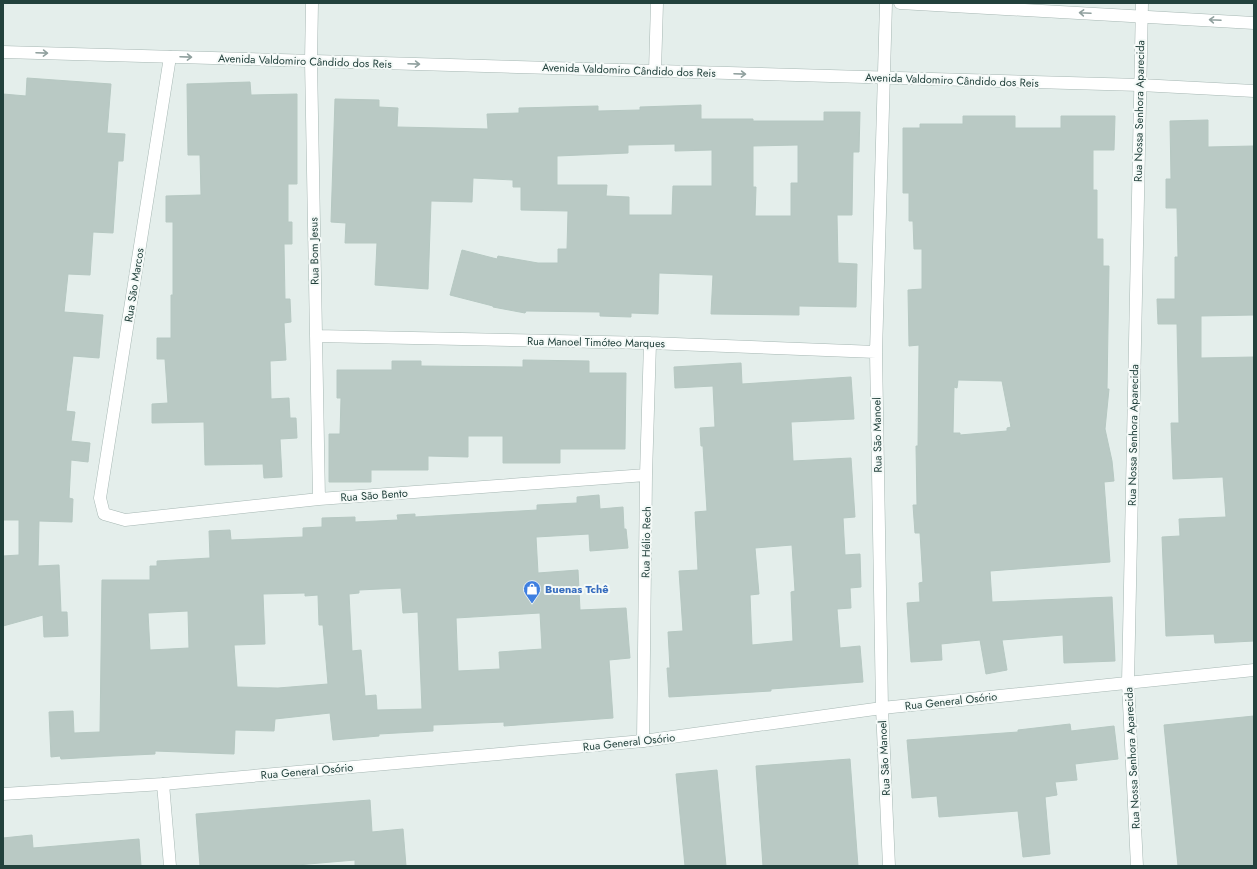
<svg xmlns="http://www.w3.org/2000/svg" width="1257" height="869" viewBox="0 0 1257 869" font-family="Jost,sans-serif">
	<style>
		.building { fill: #b9c9c4; stroke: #b6c8c2; fill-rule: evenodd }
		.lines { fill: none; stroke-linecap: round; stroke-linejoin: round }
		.minor-casing { stroke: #a6b7b3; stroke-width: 13 }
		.tertiary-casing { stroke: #a6b7b3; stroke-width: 13 }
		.minor { stroke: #fff; stroke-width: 12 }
		.tertiary { stroke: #fff; stroke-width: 12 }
		.oneway { stroke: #90a09e }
		.labels { text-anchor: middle; stroke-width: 4; stroke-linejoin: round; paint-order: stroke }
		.street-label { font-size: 11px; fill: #22413c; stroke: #f5faf8 }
		.shop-label { font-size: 11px; font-weight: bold; fill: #366cbe; stroke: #f5faf8; text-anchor: start }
	</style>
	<rect width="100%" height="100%" fill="#e4eeeb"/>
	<!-- building -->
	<path class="building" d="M 27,78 L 111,84 L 107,133 L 125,134 L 123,161 L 118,161 L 113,233 L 93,232 L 90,275 L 68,274 L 64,312 L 103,315 L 99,358 L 73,356 L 66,411 L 75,412 L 71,441 L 90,443 L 88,462 L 71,460 L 69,498 L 73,499 L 72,522 L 39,521 L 38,566 L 59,565 L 61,612 L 67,612 L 68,636 L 44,637 L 43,615 L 3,626 L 3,556 L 19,555 L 19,520 L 3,520 L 3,94 L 26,96 Z
		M 250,82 L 251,95 L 297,94 L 297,184 L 288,184 L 288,222 L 292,222 L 292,244 L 284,244 L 285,299 L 290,299 L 291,322 L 284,323 L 286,360 L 270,361 L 271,399 L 289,398 L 290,418 L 296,418 L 297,438 L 280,439 L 282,477 L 264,478 L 263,464 L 205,465 L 204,422 L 152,423 L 152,404 L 168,403 L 165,359 L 157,359 L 157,338 L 171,338 L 171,295 L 173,295 L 173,222 L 166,222 L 166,196 L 201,195 L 200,155 L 188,155 L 187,84 Z
		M 335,99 L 379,100 L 379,107 L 398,108 L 397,127 L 488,129 L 487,114 L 519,113 L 519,108 L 598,106 L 598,111 L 640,110 L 640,107 L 701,105 L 701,119 L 753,119 L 753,121 L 824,121 L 824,112 L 860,112 L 859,152 L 853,152 L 852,215 L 837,215 L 838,263 L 857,264 L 856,307 L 799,306 L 799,315 L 711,314 L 713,275 L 659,273 L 658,314 L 631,313 L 631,317 L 600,316 L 600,312 L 526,311 L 525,313 L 493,307 L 493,306 L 450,295 L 462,250 L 497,259 L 498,256 L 538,263 L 558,263 L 558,249 L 567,249 L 568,211 L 521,210 L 521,187 L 513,187 L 513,180 L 473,178 L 472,202 L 431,201 L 428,289 L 375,285 L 377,243 L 345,243 L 346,223 L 331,222 ZM 675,144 L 675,151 L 712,150 L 712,186 L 673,186 L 672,215 L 629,215 L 629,197 L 606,196 L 607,185 L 557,185 L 557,156 L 628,153 L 628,145 ZM 798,145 L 798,183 L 791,183 L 791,216 L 755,216 L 756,187 L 753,187 L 753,146 Z
		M 963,116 L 1015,116 L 1015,128 L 1061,128 L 1061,116 L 1115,116 L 1114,150 L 1093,150 L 1093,190 L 1097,190 L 1097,239 L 1103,239 L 1103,266 L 1109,266 L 1107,389 L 1109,389 L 1105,429 L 1112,461 L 1114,481 L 1104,482 L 1110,562 L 990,571 L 992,602 L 1112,597 L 1115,661 L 1064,663 L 1063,635 L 1002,640 L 1007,670 L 986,674 L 980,640 L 941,644 L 942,660 L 911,662 L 907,603 L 920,602 L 919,583 L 923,582 L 920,533 L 915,533 L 913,505 L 917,505 L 916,446 L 918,446 L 919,345 L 909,346 L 908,290 L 922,289 L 922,249 L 914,249 L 913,221 L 909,221 L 909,193 L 903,193 L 903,128 L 920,128 L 920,124 L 963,124 ZM 958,380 L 1002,381 L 1011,427 L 1007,428 L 1007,431 L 960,435 L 960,433 L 953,433 L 954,387 L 957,388 Z
		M 1208,120 L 1208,147 L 1254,146 L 1254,315 L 1201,316 L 1201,358 L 1254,357 L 1254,641 L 1215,643 L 1214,634 L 1166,636 L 1162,537 L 1180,536 L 1179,519 L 1226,517 L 1223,477 L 1173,479 L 1171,423 L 1179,423 L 1177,324 L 1158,324 L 1157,299 L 1175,299 L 1175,257 L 1178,257 L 1177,208 L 1166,208 L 1166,179 L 1171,179 L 1170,121 Z
		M 523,360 L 589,361 L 589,373 L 626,373 L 625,449 L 560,449 L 560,463 L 503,463 L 503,436 L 468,436 L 468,457 L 428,456 L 428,470 L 371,470 L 371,482 L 329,482 L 329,434 L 340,434 L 341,398 L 337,398 L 337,370 L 392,370 L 392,361 L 421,361 L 421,366 L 523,367 Z
		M 741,363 L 742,384 L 851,377 L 854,419 L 791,422 L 793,461 L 851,458 L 855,517 L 843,518 L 845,555 L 860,554 L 861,587 L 850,588 L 851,608 L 837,609 L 840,648 L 860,646 L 863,682 L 771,689 L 771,691 L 669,697 L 667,668 L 670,668 L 668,632 L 683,631 L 679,571 L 698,570 L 695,512 L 707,511 L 703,446 L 701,446 L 700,428 L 715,427 L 713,386 L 675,388 L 674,367 ZM 792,545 L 795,591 L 791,592 L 793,641 L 752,645 L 750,595 L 759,594 L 755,548 Z
		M 599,495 L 600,509 L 623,507 L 624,529 L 626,529 L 628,548 L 590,551 L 589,534 L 536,537 L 538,573 L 578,570 L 580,610 L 626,608 L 630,658 L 609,660 L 613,718 L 504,726 L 504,722 L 433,725 L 433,731 L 379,734 L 379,736 L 333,740 L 330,713 L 275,719 L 274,731 L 235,730 L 234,754 L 155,751 L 155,754 L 113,756 L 61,759 L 60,756 L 51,757 L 49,712 L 73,711 L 74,733 L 100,732 L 102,580 L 150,580 L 150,566 L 157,566 L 157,561 L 210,558 L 209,531 L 230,530 L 231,540 L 303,537 L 303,528 L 322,527 L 322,518 L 355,517 L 355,522 L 398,520 L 397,515 L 415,514 L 415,517 L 537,510 L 537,505 L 577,503 L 577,497 ZM 401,588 L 403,613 L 418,612 L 422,709 L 377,710 L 376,695 L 365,696 L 361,650 L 352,651 L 349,594 L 359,593 L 359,590 ZM 305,593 L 305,596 L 318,595 L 319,625 L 323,625 L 328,684 L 278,688 L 237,687 L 234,645 L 265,644 L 263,594 ZM 188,611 L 189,648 L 150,650 L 148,613 ZM 540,613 L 542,649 L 499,652 L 500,669 L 458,671 L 456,618 Z
		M 1254,716 L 1254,866 L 1178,866 L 1164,725 Z
		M 1070,724 L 1071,731 L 1114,726 L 1118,759 L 1075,764 L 1077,780 L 1055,782 L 1057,795 L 1045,797 L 1050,854 L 1023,857 L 1018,811 L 939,817 L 937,796 L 912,798 L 907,740 L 1018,732 L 1018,730 Z
		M 850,759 L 858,866 L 763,866 L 756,766 Z
		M 717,770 L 726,866 L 685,866 L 676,774 Z
		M 370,800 L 372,832 L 403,829 L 406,866 L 355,866 L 355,860 L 285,866 L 200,866 L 196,814 Z
		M 32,835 L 33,848 L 139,839 L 141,866 L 3,866 L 3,838 Z"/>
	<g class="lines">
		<!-- minor casing -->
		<g class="minor-casing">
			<path id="minor" d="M 312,3 L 311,61 L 319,499
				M 886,3 L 876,352 L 882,708 L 889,866
				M 170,57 L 100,498 L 104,514 L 125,520 L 319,499 L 646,475
				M 316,336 L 650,343 L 876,352
				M 643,741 L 646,475 L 650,343
				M 163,784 L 170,866
				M 1137,866 L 1128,683 L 1142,3"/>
		</g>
		<!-- tertiary casing -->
		<g class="tertiary-casing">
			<path id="tertiary" d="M 900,3 L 1254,23
				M 3,52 L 1140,85 L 1254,91
				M 655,71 L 657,3
				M 3,794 L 163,784 L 643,741 L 882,708 L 1254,670"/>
		</g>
		<!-- minor -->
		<use href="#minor" class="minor"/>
		<!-- tertiary -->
		<use href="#tertiary" class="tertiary"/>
	</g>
	<!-- one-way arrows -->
	<defs><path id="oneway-shaft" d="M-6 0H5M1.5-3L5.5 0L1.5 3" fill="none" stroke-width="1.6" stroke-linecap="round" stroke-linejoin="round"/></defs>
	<g class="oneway">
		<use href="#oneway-shaft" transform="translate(1085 13) rotate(-177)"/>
		<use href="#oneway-shaft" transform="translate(1215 20) rotate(-177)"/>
		<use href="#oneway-shaft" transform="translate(42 53) rotate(2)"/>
		<use href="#oneway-shaft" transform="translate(186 57) rotate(2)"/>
		<use href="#oneway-shaft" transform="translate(414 64) rotate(2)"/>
		<use href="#oneway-shaft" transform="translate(740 74) rotate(2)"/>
	</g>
	<!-- icons -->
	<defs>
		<g id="shop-pin" transform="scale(0.9)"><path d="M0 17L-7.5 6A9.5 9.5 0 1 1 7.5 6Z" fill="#3f7fe0" stroke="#f5faf8"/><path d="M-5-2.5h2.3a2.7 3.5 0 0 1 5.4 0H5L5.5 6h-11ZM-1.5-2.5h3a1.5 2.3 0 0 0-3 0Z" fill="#fff"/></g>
	</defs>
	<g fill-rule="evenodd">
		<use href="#shop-pin" x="532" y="589"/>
	</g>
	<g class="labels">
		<!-- street labels -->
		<g class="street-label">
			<text transform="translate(305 61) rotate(2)" y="4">Avenida Valdomiro Cândido dos Reis</text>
			<text transform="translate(629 70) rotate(2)" y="4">Avenida Valdomiro Cândido dos Reis</text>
			<text transform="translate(952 80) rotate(2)" y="4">Avenida Valdomiro Cândido dos Reis</text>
			<text transform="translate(1139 111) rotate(-89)" y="4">Rua Nossa Senhora Aparecida</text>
			<text transform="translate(314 251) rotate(-91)" y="4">Rua Bom Jesus</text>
			<text transform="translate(134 285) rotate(-81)" y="4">Rua São Marcos</text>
			<text transform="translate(596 342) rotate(1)" y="4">Rua Manoel Timóteo Marques</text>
			<text transform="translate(877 435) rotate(-91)" y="4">Rua São Manoel</text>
			<text transform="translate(1133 435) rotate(-89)" y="4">Rua Nossa Senhora Aparecida</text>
			<text transform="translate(374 495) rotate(-4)" y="4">Rua São Bento</text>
			<text transform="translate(646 542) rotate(-89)" y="4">Rua Hélio Rech</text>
			<text transform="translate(951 701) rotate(-6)" y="4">Rua General Osório</text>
			<text transform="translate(629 742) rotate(-6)" y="4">Rua General Osório</text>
			<text transform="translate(884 758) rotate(-93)" y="4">Rua São Manoel</text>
			<text transform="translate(1132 758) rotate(-93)" y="4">Rua Nossa Senhora Aparecida</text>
			<text transform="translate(307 771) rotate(-5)" y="4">Rua General Osório</text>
		</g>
		<!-- shop labels -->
		<g class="shop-label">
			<text x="545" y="593">Buenas Tchê</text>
		</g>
	</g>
	<!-- border -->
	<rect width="1257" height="869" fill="none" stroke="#22413c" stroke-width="8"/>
</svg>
